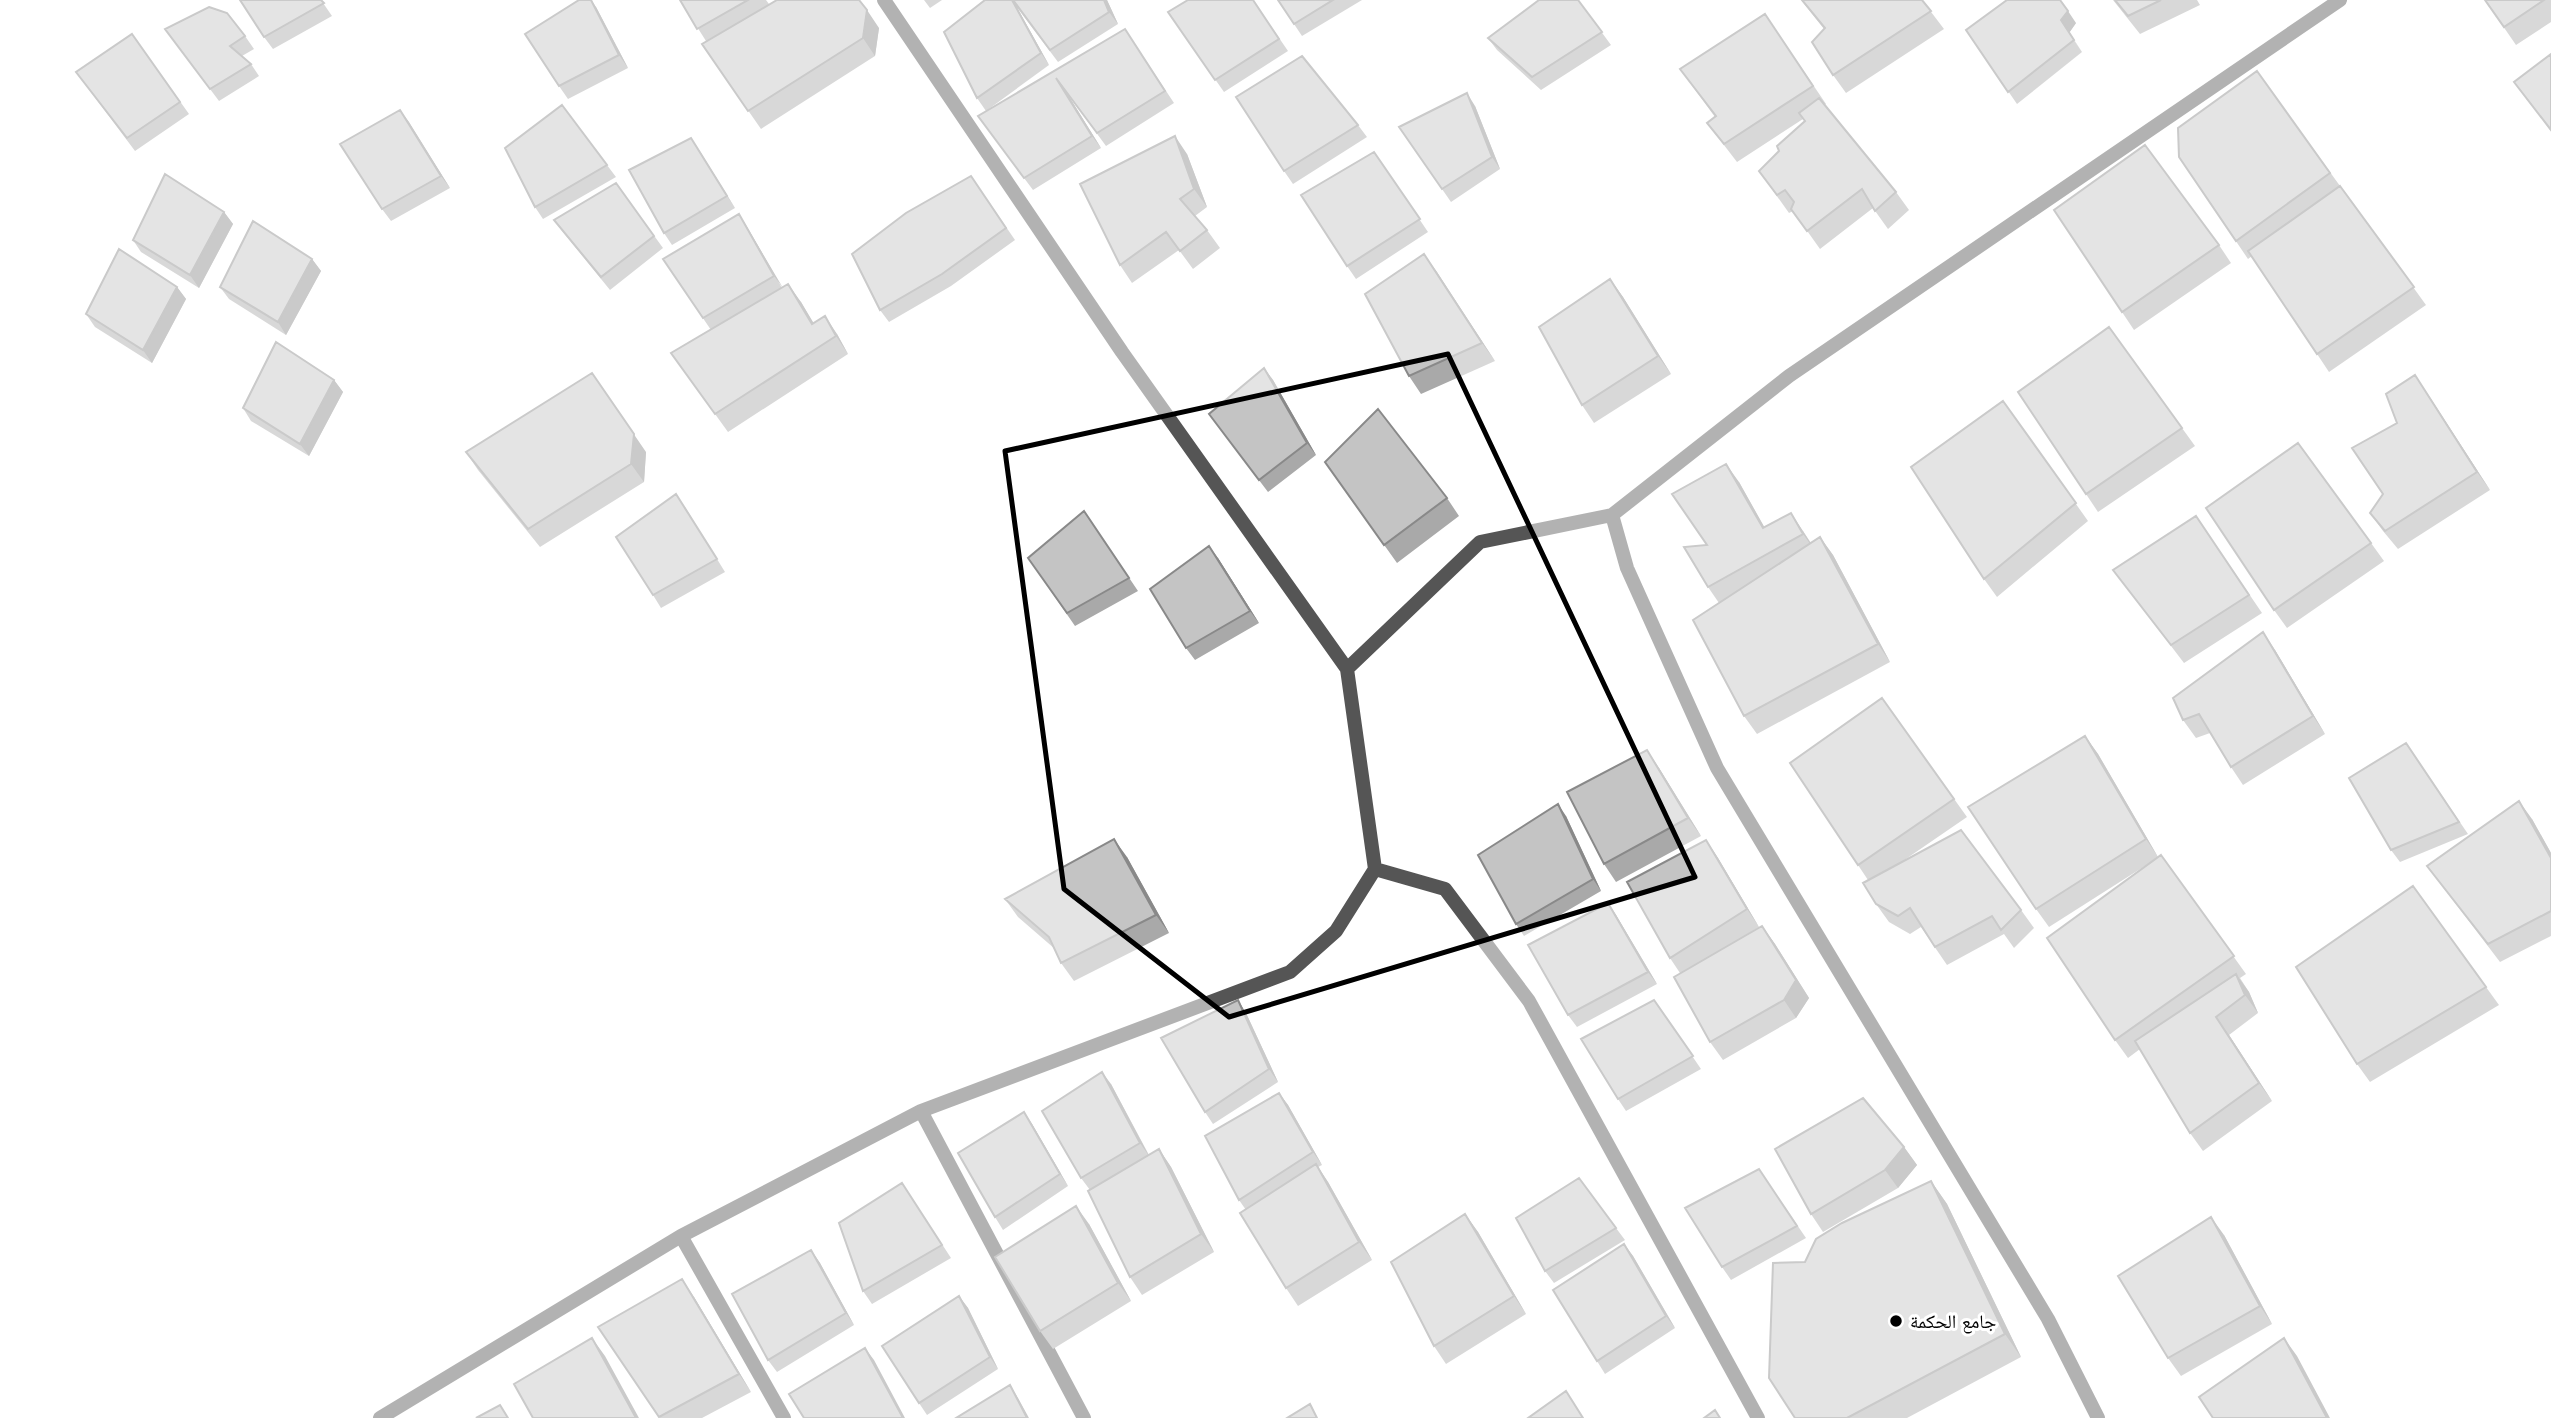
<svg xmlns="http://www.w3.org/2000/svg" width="2551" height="1418" viewBox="0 0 2551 1418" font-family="Helvetica,'Noto Naskh Arabic',sans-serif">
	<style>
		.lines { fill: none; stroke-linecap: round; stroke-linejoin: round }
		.minor { stroke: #555; stroke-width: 14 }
		.wall { fill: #a9a9a9 }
		.shaded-wall { fill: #898989 }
		.building { fill: #c4c4c4; stroke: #898989; stroke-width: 2 }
		.marked { fill: none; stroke: #000; stroke-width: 5; stroke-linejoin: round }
		.poi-dot { fill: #000; stroke: #fff; stroke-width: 2.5 }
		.labels { text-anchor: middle; stroke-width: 6; stroke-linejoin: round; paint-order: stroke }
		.poi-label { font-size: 19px; fill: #000; stroke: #fff; text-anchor: start }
	</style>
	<rect width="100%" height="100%" fill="#fff"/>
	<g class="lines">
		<!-- minor -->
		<path class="minor" d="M 884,0 L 1122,352 L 1347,669
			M 1612,515 L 1480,542 L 1347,669 L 1375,869 L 1445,889 L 1529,1001 L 1758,1418
			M 921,1111 L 1084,1418
			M 681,1236 L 784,1418
			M 380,1418 L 681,1236 L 921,1111 L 1290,972 L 1336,931 L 1375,869
			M 2098,1418 L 2048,1319 L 1717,768 L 1627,568 L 1612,515 L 1789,376 L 2340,0"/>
	</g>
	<!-- wall -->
	<path class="wall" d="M 321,0 L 332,16 L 273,49 L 264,37 Z
		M 680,0 L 766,0 L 769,4 L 879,28 L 875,56 L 761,129 L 702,44 L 706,41 Z
		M 924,0 L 942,0 L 930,8 Z
		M 985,0 L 1107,0 L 1118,24 L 1058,62 L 1016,6 L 1049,65 L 986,111 L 977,98 Z
		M 1253,0 L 1288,51 L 1224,92 L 1168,12 Z
		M 1278,0 L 1362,0 L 1302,36 Z
		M 1578,0 L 1611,45 L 1541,90 L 1497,50 L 1488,38 Z
		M 1801,0 L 1922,0 L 1944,29 L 1846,93 L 1833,75 L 1824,29 Z
		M 2113,0 L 2197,0 L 2200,5 L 2140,34 Z
		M 2485,0 L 2551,0 L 2551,22 L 2516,45 Z
		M 596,7 L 628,68 L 568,99 L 559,86 Z
		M 1765,14 L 1826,104 L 1824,105 L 1896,192 L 1909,210 L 1888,229 L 1873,208 L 1820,249 L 1793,211 L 1789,213 L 1759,171 L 1779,151 L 1805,121 L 1803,119 L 1737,162 L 1707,123 L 1715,117 L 1680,69 Z
		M 2076,23 L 2069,33 L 2082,52 L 2017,104 L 1966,30 Z
		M 165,29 L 245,36 L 254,49 L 242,56 L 251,64 L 259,76 L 219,101 Z
		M 1125,29 L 1174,103 L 1106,146 L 1065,90 L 1101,148 L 1033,190 L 978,116 Z
		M 132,34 L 189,114 L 135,151 L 76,72 Z
		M 2551,54 L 2551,131 L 2514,82 Z
		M 2257,71 L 2426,305 L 2329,372 L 2252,256 L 2248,259 L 2179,157 Z
		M 1475,106 L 1500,169 L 1451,202 L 1399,127 Z
		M 400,110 L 450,188 L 391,221 L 382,209 Z
		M 1358,125 L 1367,137 L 1293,184 L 1284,171 Z
		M 699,150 L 735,208 L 672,245 L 664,233 Z
		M 1374,152 L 1428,232 L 1356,279 L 1347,266 Z
		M 1187,154 L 1207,207 L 1195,216 L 1207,230 L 1220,248 L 1193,269 L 1179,250 L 1132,283 L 1120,265 Z
		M 607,165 L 616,177 L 543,219 L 535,207 Z
		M 971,176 L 1015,240 L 951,286 L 889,322 L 880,310 Z
		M 616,183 L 663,248 L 610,290 L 563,232 L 554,220 Z
		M 224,212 L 233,224 L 199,288 L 141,252 L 133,240 Z
		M 739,214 L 747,227 L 782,288 L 801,302 L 813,323 L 837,334 L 848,354 L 728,432 L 671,353 L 711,330 L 663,259 Z
		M 2219,245 L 2231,263 L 2134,330 L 2122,312 Z
		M 1424,254 L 1495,361 L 1421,394 L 1409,376 Z
		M 312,259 L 321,271 L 286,335 L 229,299 L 220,287 Z
		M 1610,279 L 1623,297 L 1671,374 L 1594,423 L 1582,405 Z
		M 177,287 L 186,299 L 152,363 L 95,327 L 86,314 Z
		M 2109,327 L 2195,446 L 2098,512 L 2086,494 Z
		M 1264,368 L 1273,380 L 1316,455 L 1268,492 L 1218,426 Z
		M 334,380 L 343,392 L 309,456 L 251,421 L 243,408 Z
		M 2427,393 L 2490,490 L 2398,549 L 2383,531 L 2370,513 L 2383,494 L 2397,423 Z
		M 2003,401 L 2088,521 L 1997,597 L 1984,579 Z
		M 466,452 L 646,452 L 644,482 L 540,547 L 478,470 Z
		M 1325,462 L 1447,498 L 1459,516 L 1397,563 Z
		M 1739,482 L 1764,527 L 1803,531 L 1811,543 L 1820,537 L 1833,555 L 1890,662 L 1757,734 L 1744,716 L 1719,603 L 1708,587 L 1707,545 Z
		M 685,507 L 725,572 L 661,608 L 653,595 Z
		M 1084,511 L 1138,591 L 1075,626 L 1028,558 Z
		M 2196,516 L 2262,613 L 2184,663 L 2113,570 Z
		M 2371,543 L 2384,561 L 2287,628 L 2274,610 Z
		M 1218,558 L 1259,623 L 1195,660 L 1186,648 Z
		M 2275,650 L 2325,734 L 2243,785 L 2231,767 L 2210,733 L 2196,738 L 2183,720 Z
		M 1882,698 L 1967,817 L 1900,863 L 2021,910 L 2034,928 L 2014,948 L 2004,934 L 1947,965 L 1921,927 L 1910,934 L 1889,922 L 1876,904 L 1868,880 L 1858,865 Z
		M 2085,736 L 2098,754 L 2158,857 L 2161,855 L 2246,974 L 2240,978 L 2249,992 L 2258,1013 L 2229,1035 L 2272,1101 L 2203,1151 L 2190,1133 L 2140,1049 L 2128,1058 L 2115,1040 L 2148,864 L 2049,927 L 2036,909 Z
		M 2406,743 L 2468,834 L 2400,862 L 2391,850 Z
		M 1659,768 L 1701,836 L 1616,882 L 1604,864 Z
		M 1566,816 L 1601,891 L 1524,936 L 1516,924 Z
		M 2532,819 L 2551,853 L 2551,936 L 2500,962 L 2427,866 Z
		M 1706,840 L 1718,858 L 1759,927 L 1746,935 L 1762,926 L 1775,944 L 1809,998 L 1796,1018 L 1723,1060 L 1710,1042 L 1680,973 L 1670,958 Z
		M 1127,857 L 1169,933 L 1074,981 L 1061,963 L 1055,949 L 1018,917 L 1005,899 Z
		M 2413,886 L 2499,1005 L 2370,1082 L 2357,1064 Z
		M 1608,903 L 1616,915 L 1657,984 L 1577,1027 L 1568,1015 Z
		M 1654,1000 L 1701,1069 L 1626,1111 L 1618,1099 Z
		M 1246,1013 L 1278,1082 L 1213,1124 L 1205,1112 Z
		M 1111,1084 L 1149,1155 L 1159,1149 L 1171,1167 L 1214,1252 L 1142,1295 L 1130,1277 L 1090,1190 L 1081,1178 Z
		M 1279,1093 L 1288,1105 L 1322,1165 L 1318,1167 L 1328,1182 L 1372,1260 L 1298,1306 L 1286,1288 L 1246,1210 L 1239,1200 Z
		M 1024,1112 L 1032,1124 L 1068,1186 L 1003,1230 L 995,1217 Z
		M 1904,1147 L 1917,1165 L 1898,1188 L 1823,1232 L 1811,1214 Z
		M 1759,1169 L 1806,1238 L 1731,1280 L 1722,1267 Z
		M 1931,1181 L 1947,1204 L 2021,1357 L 1907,1418 L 1795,1418 L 1805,1262 Z
		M 910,1195 L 951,1258 L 872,1304 L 863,1291 Z
		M 1465,1214 L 1478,1232 L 1526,1314 L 1446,1364 L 1434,1346 Z
		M 1089,1224 L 1131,1301 L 1053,1349 L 1040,1331 Z
		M 1616,1228 L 1625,1240 L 1554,1283 L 1545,1271 Z
		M 2224,1235 L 2272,1324 L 2181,1376 L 2168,1358 Z
		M 1624,1244 L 1633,1256 L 1675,1328 L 1605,1374 L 1597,1361 Z
		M 811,1250 L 820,1263 L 854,1325 L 777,1372 L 768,1360 Z
		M 959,1296 L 968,1308 L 998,1369 L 927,1415 L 919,1403 Z
		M 694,1297 L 751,1392 L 702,1418 L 660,1418 L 598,1327 Z"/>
	<!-- shaded-wall -->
	<path class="shaded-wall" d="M 591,0 L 596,7 L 628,68 L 619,55 Z
		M 1012,0 L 1016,6 L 1049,65 L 1041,53 Z
		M 1104,0 L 1107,0 L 1118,24 L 1109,12 Z
		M 867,10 L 879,28 L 875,56 L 863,38 Z
		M 2068,11 L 2076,23 L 2069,33 L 2082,52 L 2061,20 Z
		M 1056,78 L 1065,90 L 1101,148 L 1092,136 Z
		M 1467,93 L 1475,106 L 1500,169 L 1492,157 Z
		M 400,110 L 409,122 L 450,188 L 441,176 Z
		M 1175,136 L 1187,154 L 1207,207 L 1194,189 Z
		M 691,138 L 699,150 L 735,208 L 727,196 Z
		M 224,212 L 233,224 L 199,288 L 190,275 Z
		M 739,214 L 747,227 L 783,288 L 774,276 Z
		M 1424,254 L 1437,272 L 1495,361 L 1482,343 Z
		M 312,259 L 321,271 L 286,335 L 278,322 Z
		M 1610,279 L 1623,297 L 1671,374 L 1658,356 Z
		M 788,284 L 801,302 L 825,342 L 812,324 Z
		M 177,287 L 186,299 L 152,363 L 143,350 Z
		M 825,316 L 837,334 L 848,354 L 836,336 Z
		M 1264,368 L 1273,380 L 1316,455 L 1307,443 Z
		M 592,373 L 646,452 L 644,482 L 631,464 Z
		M 2415,375 L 2427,393 L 2490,490 L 2477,472 Z
		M 334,380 L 343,392 L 309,456 L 300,444 Z
		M 1726,464 L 1739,482 L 1775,546 L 1763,528 Z
		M 1791,513 L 1803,531 L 1816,552 L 1803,534 Z
		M 1820,537 L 1833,555 L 1890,662 L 1878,644 Z
		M 1209,546 L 1218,558 L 1259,623 L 1250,611 Z
		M 2263,632 L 2275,650 L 2325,734 L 2313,716 Z
		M 2085,736 L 2098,754 L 2158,857 L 2146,839 Z
		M 1647,750 L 1659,768 L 1701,836 L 1688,818 Z
		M 2519,801 L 2532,819 L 2551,853 L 2551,858 Z
		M 1558,804 L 1566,816 L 1601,891 L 1593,879 Z
		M 1114,839 L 1127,857 L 1169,933 L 1156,915 Z
		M 1706,840 L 1718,858 L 1759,927 L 1747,909 Z
		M 1608,903 L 1616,915 L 1657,984 L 1648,972 Z
		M 1762,926 L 1775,944 L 1809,998 L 1796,1018 L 1784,1000 Z
		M 2236,974 L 2249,992 L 2258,1013 L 2245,995 Z
		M 1238,1000 L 1246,1013 L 1278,1082 L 1269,1069 Z
		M 2216,1017 L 2229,1035 L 2272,1101 L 2259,1083 Z
		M 1102,1072 L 1111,1084 L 1149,1156 L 1140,1143 Z
		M 1279,1093 L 1288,1105 L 1322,1165 L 1313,1152 Z
		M 1024,1112 L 1032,1124 L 1068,1186 L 1060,1174 Z
		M 1904,1147 L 1917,1165 L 1898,1188 L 1885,1170 Z
		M 1159,1149 L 1171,1167 L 1214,1252 L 1201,1234 Z
		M 1316,1164 L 1328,1182 L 1372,1260 L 1359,1242 Z
		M 1931,1181 L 1947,1204 L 2021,1357 L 2005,1334 Z
		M 1076,1206 L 1089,1224 L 1131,1301 L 1118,1283 Z
		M 1465,1214 L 1478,1232 L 1526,1314 L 1514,1296 Z
		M 2211,1217 L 2224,1235 L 2272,1324 L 2260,1306 Z
		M 1624,1244 L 1633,1256 L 1675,1328 L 1666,1316 Z
		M 811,1250 L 820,1263 L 854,1325 L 846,1313 Z
		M 682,1279 L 694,1297 L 751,1392 L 739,1374 Z
		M 959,1296 L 968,1308 L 998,1369 L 990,1357 Z
		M 592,1338 L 605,1356 L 639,1418 L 636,1418 Z
		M 2284,1338 L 2297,1356 L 2330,1418 L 2327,1418 Z
		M 865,1348 L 874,1360 L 905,1418 L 903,1418 Z
		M 1010,1385 L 1018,1398 L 1029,1418 L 1027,1418 Z"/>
	<!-- building -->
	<path class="building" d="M 240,0 L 321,0 L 324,3 L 264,37 Z
		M 579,0 L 591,0 L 619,55 L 559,86 L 525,34 Z
		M 680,0 L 748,0 L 697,29 Z
		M 777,0 L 859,0 L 867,10 L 863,38 L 748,111 L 702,44 Z
		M 985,0 L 1012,0 L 1041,53 L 977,98 L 944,32 Z
		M 1013,0 L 1104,0 L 1109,12 L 1050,50 Z
		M 1188,0 L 1253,0 L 1279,39 L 1215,80 L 1168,12 Z
		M 1278,0 L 1333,0 L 1294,24 Z
		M 1539,0 L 1578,0 L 1602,32 L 1532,77 L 1488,38 Z
		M 1802,0 L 1922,0 L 1931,11 L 1833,75 L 1812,42 L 1825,28 Z
		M 2007,0 L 2060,0 L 2068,11 L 2061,20 L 2074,40 L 2008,92 L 1966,30 Z
		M 2115,0 L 2161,0 L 2128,16 Z
		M 2485,0 L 2544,0 L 2504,27 Z
		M 209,7 L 227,13 L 245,36 L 230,46 L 251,64 L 210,89 L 165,29 Z
		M 1765,14 L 1813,86 L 1724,144 L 1707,123 L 1716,116 L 1680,69 Z
		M 1125,29 L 1165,91 L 1097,133 L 1056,78 L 1092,136 L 1024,178 L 978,116 Z
		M 132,34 L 180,102 L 127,138 L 76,72 Z
		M 2551,54 L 2551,130 L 2514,82 Z
		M 1302,56 L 1358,125 L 1284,171 L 1236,97 Z
		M 2257,71 L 2330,173 L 2236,241 L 2179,157 L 2178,128 Z
		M 1467,93 L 1492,157 L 1442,189 L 1399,127 Z
		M 1819,98 L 1896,192 L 1875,211 L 1862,189 L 1807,231 L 1791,209 L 1794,202 L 1785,190 L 1777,195 L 1759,171 L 1779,151 L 1777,146 L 1805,121 L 1799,113 Z
		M 562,105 L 607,165 L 535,207 L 505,148 Z
		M 400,110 L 441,176 L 382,209 L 340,144 Z
		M 1175,136 L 1194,189 L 1180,199 L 1207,230 L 1180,251 L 1166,232 L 1120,265 L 1080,184 Z
		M 691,138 L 727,196 L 664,233 L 629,170 Z
		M 2145,145 L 2219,245 L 2122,312 L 2054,210 Z
		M 1374,152 L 1420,219 L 1347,266 L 1301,195 Z
		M 165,174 L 224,212 L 190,275 L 133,240 Z
		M 971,176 L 1006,228 L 942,274 L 880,310 L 852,254 L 906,213 Z
		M 616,183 L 654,236 L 601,277 L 554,220 Z
		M 2340,186 L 2414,287 L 2317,354 L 2248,251 Z
		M 739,214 L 774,276 L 703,318 L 663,259 Z
		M 253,221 L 312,259 L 278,322 L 220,287 Z
		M 119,249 L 177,287 L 143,350 L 86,314 Z
		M 1424,254 L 1482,343 L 1409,376 L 1365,294 Z
		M 1610,279 L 1658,356 L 1582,405 L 1539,327 Z
		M 788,284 L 812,324 L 825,316 L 836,336 L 715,414 L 671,353 Z
		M 2109,327 L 2182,428 L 2086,494 L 2018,392 Z
		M 276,342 L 334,380 L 300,444 L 243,408 Z
		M 1264,368 L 1307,443 L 1259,480 L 1209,414 Z
		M 592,373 L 634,434 L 631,464 L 528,529 L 466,452 Z
		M 2415,375 L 2477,472 L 2385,531 L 2370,513 L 2383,494 L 2352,448 L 2397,423 L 2386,394 Z
		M 2003,401 L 2076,503 L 1984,579 L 1911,467 Z
		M 1378,409 L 1447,498 L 1384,545 L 1325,462 Z
		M 2298,443 L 2371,543 L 2274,610 L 2206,508 Z
		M 1726,464 L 1763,528 L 1791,513 L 1803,534 L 1708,587 L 1684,547 L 1707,545 L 1672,494 Z
		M 676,494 L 717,559 L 653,595 L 616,537 Z
		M 1084,511 L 1129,578 L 1067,613 L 1028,558 Z
		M 2196,516 L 2249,595 L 2171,645 L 2113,570 Z
		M 1820,537 L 1878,644 L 1744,716 L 1693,620 Z
		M 1209,546 L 1250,611 L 1186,648 L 1150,589 Z
		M 2263,632 L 2313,716 L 2231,767 L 2199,714 L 2183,720 L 2173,698 Z
		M 1882,698 L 1954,799 L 1858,865 L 1790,763 Z
		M 2085,736 L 2146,839 L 2036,909 L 1968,807 Z
		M 2406,743 L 2459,822 L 2391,850 L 2349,778 Z
		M 1647,750 L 1688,818 L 1604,864 L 1567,792 Z
		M 2519,801 L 2551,858 L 2551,911 L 2488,944 L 2427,866 Z
		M 1558,804 L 1593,879 L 1516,924 L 1478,855 Z
		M 1961,830 L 2021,910 L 2001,930 L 1992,916 L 1935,947 L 1910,908 L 1898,916 L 1876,904 L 1863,883 Z
		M 1114,839 L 1156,915 L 1061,963 L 1049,937 L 1005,899 Z
		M 1706,840 L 1747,909 L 1670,958 L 1627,882 Z
		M 2161,855 L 2234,956 L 2115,1040 L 2047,938 Z
		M 2413,886 L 2486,987 L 2357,1064 L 2296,967 Z
		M 1608,903 L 1648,972 L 1568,1015 L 1528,945 Z
		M 1762,926 L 1796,980 L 1784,1000 L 1710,1042 L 1674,977 Z
		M 2236,974 L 2245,995 L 2216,1017 L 2259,1083 L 2190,1133 L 2135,1041 Z
		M 1238,1000 L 1269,1069 L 1205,1112 L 1161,1038 Z
		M 1654,1000 L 1693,1056 L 1618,1099 L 1581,1039 Z
		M 1102,1072 L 1140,1143 L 1081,1178 L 1042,1111 Z
		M 1279,1093 L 1313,1152 L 1239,1200 L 1205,1136 Z
		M 1863,1098 L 1904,1147 L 1885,1170 L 1811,1214 L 1775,1149 Z
		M 1024,1112 L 1060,1174 L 995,1217 L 958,1153 Z
		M 1159,1149 L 1201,1234 L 1130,1277 L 1088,1191 Z
		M 1316,1164 L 1359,1242 L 1286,1288 L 1240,1213 Z
		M 1759,1169 L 1797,1226 L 1722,1267 L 1685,1208 Z
		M 1579,1178 L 1616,1228 L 1545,1271 L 1516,1218 Z
		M 1931,1181 L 2005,1334 L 1847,1418 L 1795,1418 L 1769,1378 L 1773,1263 L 1805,1262 L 1816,1239 L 1842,1223 Z
		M 902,1183 L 942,1245 L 863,1291 L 839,1223 Z
		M 1076,1206 L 1118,1283 L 1040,1331 L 995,1257 Z
		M 1465,1214 L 1514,1296 L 1434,1346 L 1391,1262 Z
		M 2211,1217 L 2260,1306 L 2168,1358 L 2118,1276 Z
		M 1624,1244 L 1666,1316 L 1597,1361 L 1553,1290 Z
		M 811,1250 L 846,1313 L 768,1360 L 732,1294 Z
		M 682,1279 L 739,1374 L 659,1417 L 598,1327 Z
		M 959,1296 L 990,1357 L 919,1403 L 882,1346 Z
		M 592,1338 L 636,1418 L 533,1418 L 514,1384 Z
		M 2284,1338 L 2327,1418 L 2213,1418 L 2199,1397 Z
		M 865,1348 L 903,1418 L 804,1418 L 789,1394 Z
		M 1010,1385 L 1027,1418 L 956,1418 Z
		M 1566,1391 L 1583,1418 L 1528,1418 Z
		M 1310,1404 L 1317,1418 L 1287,1418 Z
		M 500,1405 L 508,1418 L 476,1418 Z
		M 1715,1410 L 1720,1418 L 1704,1418 Z"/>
	<!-- marked area -->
	<path d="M0 0H2551V1418H0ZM 1448,354 L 1695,877 L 1229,1017 L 1064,889 L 1005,451 Z" fill="#fff" fill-opacity=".55" fill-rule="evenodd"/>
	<path class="marked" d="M 1448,354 L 1695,877 L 1229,1017 L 1064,889 L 1005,451 Z"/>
	<!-- markers -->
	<circle class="poi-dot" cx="1896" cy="1321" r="7"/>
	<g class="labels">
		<!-- poi labels -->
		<g class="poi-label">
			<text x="1910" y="1328">جامع الحكمة</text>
		</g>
	</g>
</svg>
